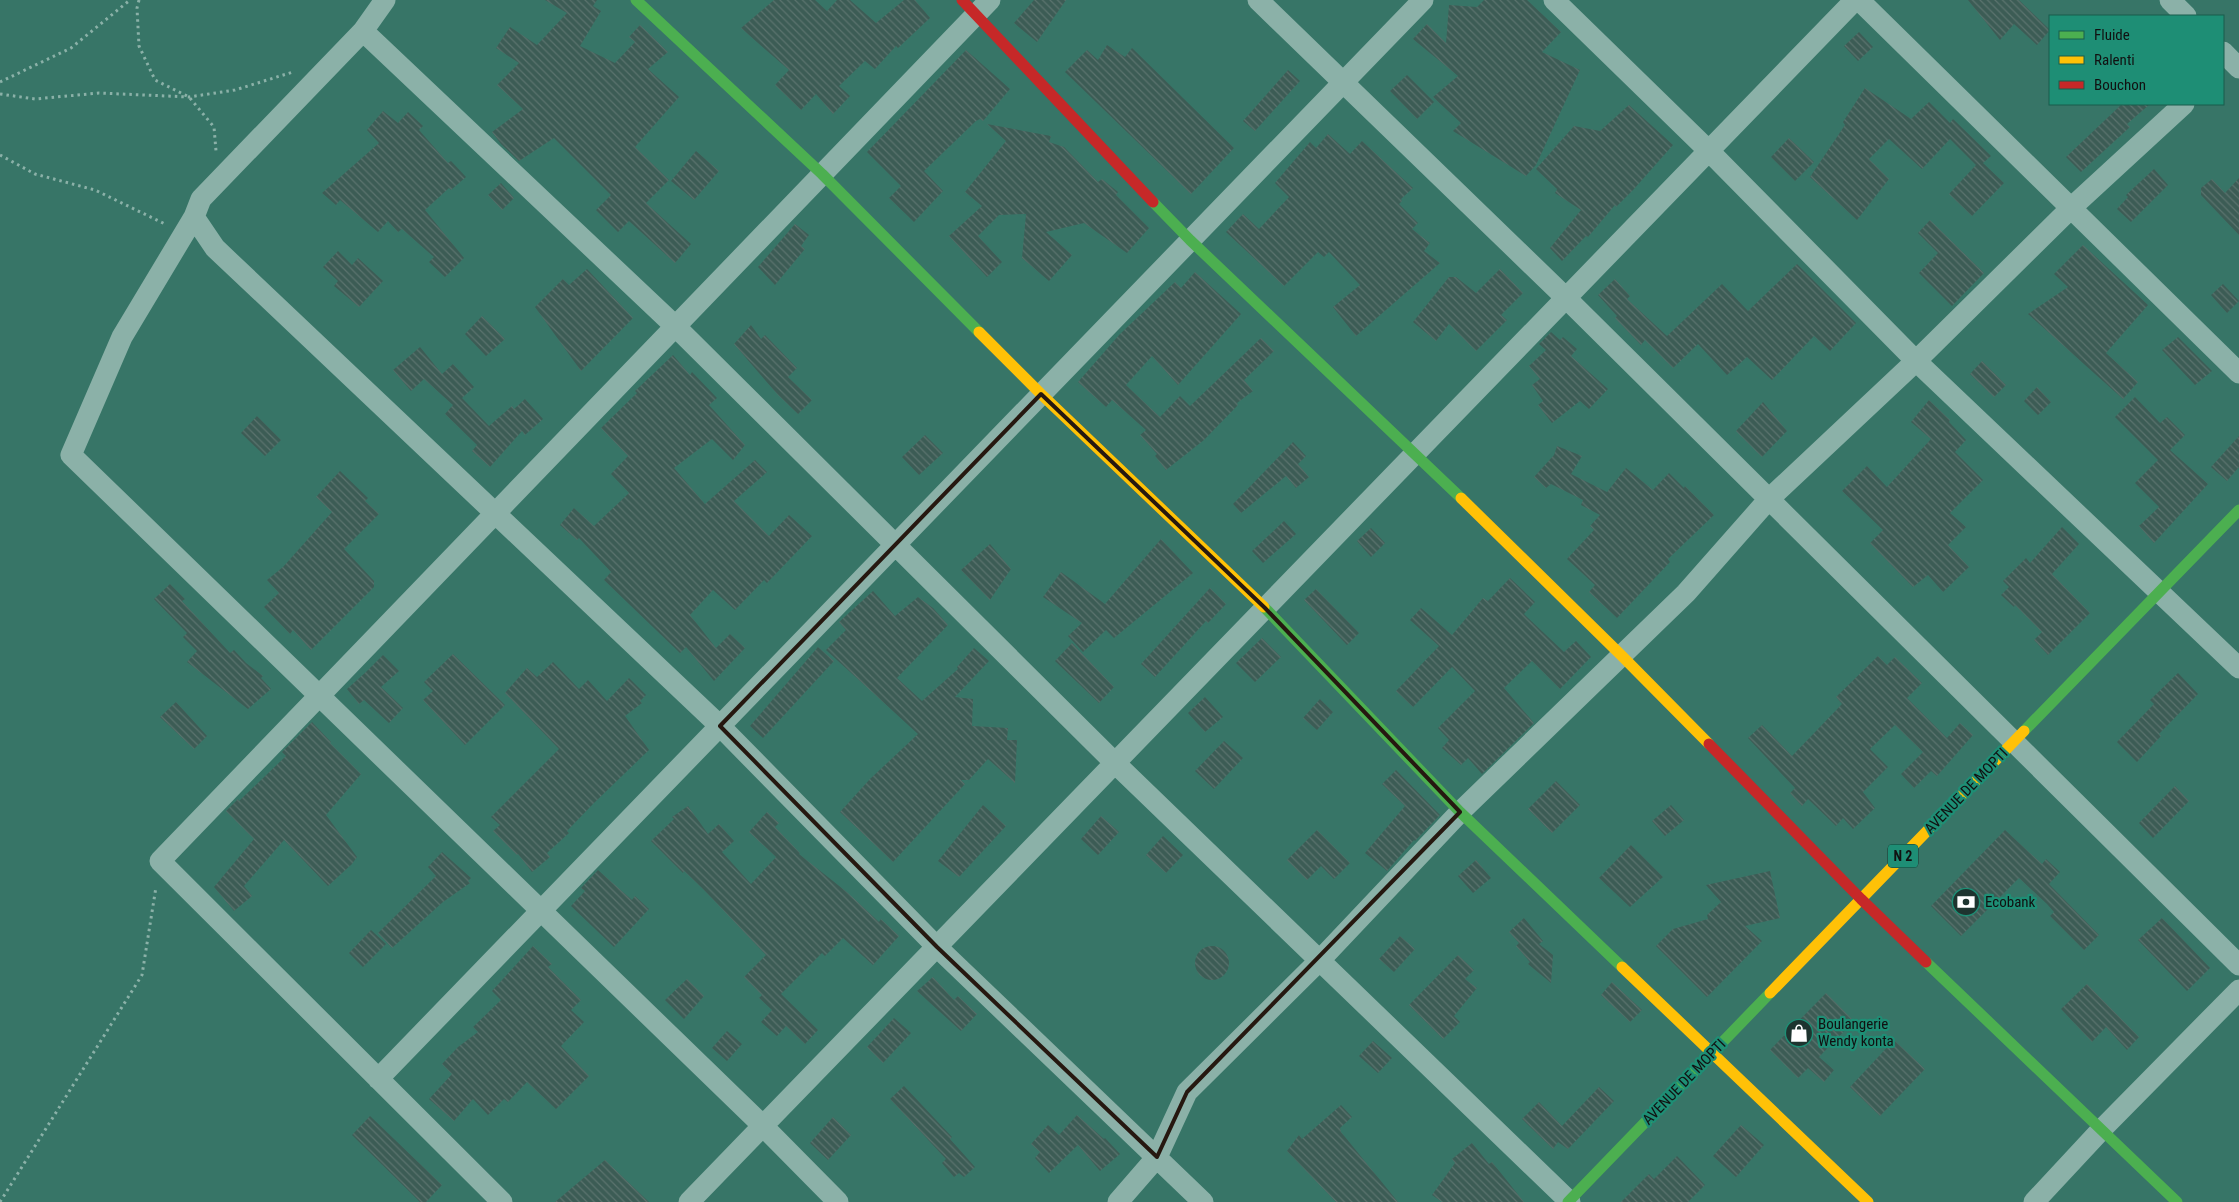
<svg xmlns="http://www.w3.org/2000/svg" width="2239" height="1202" viewBox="0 0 2239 1202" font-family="'Roboto Condensed',sans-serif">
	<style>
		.building { fill: url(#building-back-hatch) }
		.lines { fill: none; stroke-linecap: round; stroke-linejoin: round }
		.path { stroke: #8bb1a8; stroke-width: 3; stroke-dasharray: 2.5 4; stroke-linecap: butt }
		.street { stroke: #8bb1a8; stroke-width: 21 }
		.fast { stroke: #4caf50; stroke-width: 11 }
		.slow { stroke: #ffc107; stroke-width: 11 }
		.jam { stroke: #c62828; stroke-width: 11 }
		.marked { fill: none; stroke: #261810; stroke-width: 4; stroke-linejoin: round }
		.labels { text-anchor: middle; stroke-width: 4.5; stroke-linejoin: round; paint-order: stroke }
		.shield { fill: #1e8e75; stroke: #15362f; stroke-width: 1 }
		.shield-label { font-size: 14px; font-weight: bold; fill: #111 }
		.street-label { font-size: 15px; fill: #111; stroke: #1e8e75 }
		.poi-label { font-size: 15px; fill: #111; stroke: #1e8e75; text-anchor: start }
	</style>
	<defs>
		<pattern id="building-back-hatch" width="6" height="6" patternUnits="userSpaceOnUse" patternTransform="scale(1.25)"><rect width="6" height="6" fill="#3c5c55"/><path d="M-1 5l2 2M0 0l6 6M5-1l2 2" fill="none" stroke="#5b736e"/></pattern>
	</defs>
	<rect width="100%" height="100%" fill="#377567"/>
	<!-- building -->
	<path class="building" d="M 545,0 L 597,0 L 593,6 L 601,11 L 580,46 L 615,63 L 635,42 L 629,37 L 640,25 L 668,52 L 648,69 L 679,97 L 635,147 L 669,180 L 646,203 L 691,244 L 675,263 L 629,221 L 618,232 L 596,210 L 611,195 L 554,138 L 519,161 L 501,144 L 492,132 L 523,109 L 497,85 L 519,63 L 496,48 L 510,27 L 537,45 L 567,13 Z
		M 774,0 L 815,0 L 827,11 L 837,0 L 850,0 L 876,23 L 904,0 L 915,0 L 930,18 L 898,48 L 896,46 L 875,69 L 865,61 L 839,86 L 850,96 L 833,114 L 816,94 L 801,110 L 775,85 L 789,70 L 741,28 Z
		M 1034,0 L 1066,0 L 1037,42 L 1014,23 Z
		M 1484,0 L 1527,0 L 1561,32 L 1542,52 L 1580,70 L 1536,165 L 1526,176 L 1453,131 L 1461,123 L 1433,97 L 1458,76 L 1413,39 L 1427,24 L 1446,43 L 1449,5 L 1477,7 Z
		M 1968,0 L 2019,0 L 2050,30 L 2037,45 L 2014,24 L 2000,40 Z
		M 1859,32 L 1873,47 L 1858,61 L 1844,46 Z
		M 1107,45 L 1125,57 L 1132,48 L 1234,148 L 1191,194 L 1065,72 L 1087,50 L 1098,60 Z
		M 966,50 L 1010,89 L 983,121 L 980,119 L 976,121 L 924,171 L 943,191 L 914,222 L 889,198 L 901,186 L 867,152 Z
		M 1288,70 L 1300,81 L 1255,131 L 1243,121 Z
		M 1407,75 L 1434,102 L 1417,119 L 1390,91 Z
		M 1865,88 L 1911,119 L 1929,102 L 1950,123 L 1953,119 L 1991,156 L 1983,163 L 2004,183 L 1972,216 L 1949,194 L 1976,165 L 1950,139 L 1922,169 L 1889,139 L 1869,159 L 1889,179 L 1857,220 L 1810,177 L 1845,125 L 1843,122 Z
		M 2122,104 L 2150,104 L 2127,124 L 2130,127 L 2081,172 L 2066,157 Z
		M 1629,105 L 1673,145 L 1634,189 L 1616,207 L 1615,205 L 1588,237 L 1586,236 L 1562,261 L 1550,248 L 1581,210 L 1555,193 L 1557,189 L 1536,169 L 1574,126 L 1600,131 Z
		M 383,111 L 398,123 L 408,112 L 423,126 L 419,130 L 448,163 L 451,161 L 466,177 L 451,190 L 449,188 L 425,210 L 464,258 L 445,277 L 429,262 L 434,257 L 402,229 L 398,232 L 388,221 L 378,232 L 340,200 L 336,205 L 322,193 L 379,143 L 367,130 Z
		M 987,124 L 1051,136 L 1049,142 L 1064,147 L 1098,182 L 1102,179 L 1118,192 L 1116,195 L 1149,228 L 1127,253 L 1084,223 L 1046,232 L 1072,255 L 1049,281 L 1022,258 L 1026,214 L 999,215 L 978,236 L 1002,262 L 987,277 L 949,236 L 982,206 L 965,192 L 1006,141 Z
		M 1328,134 L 1350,154 L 1362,141 L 1413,188 L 1401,199 L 1402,201 L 1399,204 L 1418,223 L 1412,229 L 1430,243 L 1424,251 L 1440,263 L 1356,336 L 1333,307 L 1360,285 L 1329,252 L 1324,257 L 1318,252 L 1284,286 L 1226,232 L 1243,214 L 1259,229 L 1289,197 L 1275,183 L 1310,142 L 1316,148 Z
		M 1789,138 L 1814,162 L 1795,181 L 1771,157 Z
		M 696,151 L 719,171 L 694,200 L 671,181 Z
		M 2154,169 L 2168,185 L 2131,222 L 2117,209 L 2128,197 L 2126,195 Z
		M 2239,178 L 2239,235 L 2201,195 L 2201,188 L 2212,179 L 2225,193 Z
		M 501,183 L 514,198 L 502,210 L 488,195 Z
		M 1930,220 L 1984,273 L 1952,306 L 1919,273 L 1938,253 L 1918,233 Z
		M 795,224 L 809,235 L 801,246 L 805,249 L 775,285 L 758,267 Z
		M 2083,245 L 2148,305 L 2106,353 L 2138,382 L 2123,399 L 2028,314 L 2068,287 L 2054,274 Z
		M 338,251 L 352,265 L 358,258 L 383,281 L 359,307 L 334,286 L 338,281 L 323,267 Z
		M 1797,264 L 1856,323 L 1830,351 L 1814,336 L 1772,380 L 1747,357 L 1727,375 L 1698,344 L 1673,368 L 1645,340 L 1641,345 L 1615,318 L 1617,316 L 1598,295 L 1615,279 L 1630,296 L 1627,299 L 1667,336 L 1722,284 L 1748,311 Z
		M 587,269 L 633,318 L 581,371 L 535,307 L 563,279 L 569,285 Z
		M 1500,269 L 1523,293 L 1501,315 L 1507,320 L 1476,351 L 1449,324 L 1436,341 L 1413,322 L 1449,277 L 1456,277 L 1476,293 Z
		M 1195,272 L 1241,314 L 1178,385 L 1152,356 L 1126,385 L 1160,417 L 1180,396 L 1190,406 L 1261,338 L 1274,351 L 1244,380 L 1253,391 L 1237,403 L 1238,405 L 1204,440 L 1166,470 L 1155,456 L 1157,454 L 1140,435 L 1146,430 L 1112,400 L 1106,407 L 1078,382 L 1120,334 L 1175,282 L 1181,288 Z
		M 2223,284 L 2239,301 L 2227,313 L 2211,295 Z
		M 482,316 L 505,339 L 486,356 L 465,334 Z
		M 751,325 L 761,339 L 765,335 L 797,368 L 788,377 L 812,400 L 798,414 L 778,395 L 734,344 Z
		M 1551,332 L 1560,340 L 1563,337 L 1577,349 L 1571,356 L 1608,389 L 1589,409 L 1580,401 L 1552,423 L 1538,405 L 1543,401 L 1532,385 L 1540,379 L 1529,366 L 1546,350 L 1539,344 Z
		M 2178,337 L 2212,371 L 2195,385 L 2162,350 Z
		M 420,347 L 442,374 L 453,364 L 474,387 L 462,398 L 489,426 L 512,406 L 514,409 L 525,399 L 543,419 L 525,435 L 522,431 L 490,467 L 472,451 L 477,445 L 445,414 L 453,405 L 424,379 L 411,391 L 393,370 Z
		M 673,355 L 690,375 L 692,372 L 717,398 L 709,405 L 745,445 L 733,460 L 712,439 L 674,468 L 705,504 L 755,460 L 767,472 L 734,501 L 769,536 L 789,515 L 812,536 L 767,583 L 764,580 L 735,610 L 713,590 L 690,615 L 716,648 L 730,634 L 745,648 L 714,681 L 686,647 L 680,653 L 604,580 L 611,572 L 579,538 L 577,540 L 560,525 L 574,508 L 594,526 L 629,493 L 611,474 L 628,456 L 601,428 L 637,393 L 635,391 Z
		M 1982,361 L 2006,385 L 1994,397 L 1970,374 Z
		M 2037,387 L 2051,402 L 2038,415 L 2024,401 Z
		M 2135,397 L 2160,423 L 2167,417 L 2185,435 L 2170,450 L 2208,484 L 2154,543 L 2139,526 L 2159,507 L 2135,483 L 2158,460 L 2115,417 Z
		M 1929,400 L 1950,420 L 1949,422 L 1966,440 L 1955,452 L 1983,480 L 1950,513 L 1966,527 L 1948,545 L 1969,567 L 1943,592 L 1928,575 L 1913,587 L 1870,543 L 1883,530 L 1842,491 L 1867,466 L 1887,487 L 1931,439 L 1911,422 Z
		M 1763,402 L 1787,431 L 1762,457 L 1736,431 Z
		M 257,416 L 281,440 L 265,456 L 241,433 Z
		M 925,435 L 943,453 L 919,475 L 902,457 Z
		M 2239,436 L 2239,467 L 2227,481 L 2211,467 Z
		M 1293,442 L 1306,456 L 1298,464 L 1309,477 L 1296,488 L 1286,476 L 1241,513 L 1233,504 Z
		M 1557,446 L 1582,456 L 1571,474 L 1607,492 L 1626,468 L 1653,490 L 1669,473 L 1684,488 L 1685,486 L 1714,515 L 1668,559 L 1670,562 L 1617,618 L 1589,592 L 1595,585 L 1567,559 L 1594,530 L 1590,526 L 1600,515 L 1581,505 L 1583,500 L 1551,484 L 1546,488 L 1534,477 L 1554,455 Z
		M 340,471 L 368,498 L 365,501 L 379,514 L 344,549 L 374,581 L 374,587 L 311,650 L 293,630 L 290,634 L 264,607 L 279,593 L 267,580 L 283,567 L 332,512 L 316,497 Z
		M 1284,521 L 1296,534 L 1263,563 L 1252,551 Z
		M 2062,527 L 2079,544 L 2052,574 L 2090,613 L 2048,655 L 2034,640 L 2042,632 L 2015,605 L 2014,607 L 2001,595 L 2009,587 L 2003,581 L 2026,558 L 2030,563 Z
		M 1371,528 L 1385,543 L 1371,557 L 1357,541 Z
		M 1161,539 L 1193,573 L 1114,638 L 1106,630 L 1083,652 L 1068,636 L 1082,623 L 1043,597 L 1061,572 L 1105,604 Z
		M 990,544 L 1011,569 L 990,600 L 961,570 Z
		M 1510,578 L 1535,602 L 1524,614 L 1527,617 L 1564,652 L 1576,641 L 1591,657 L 1560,689 L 1532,661 L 1504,688 L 1534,723 L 1482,774 L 1468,758 L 1461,765 L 1442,748 L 1449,740 L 1438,728 L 1475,691 L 1452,667 L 1413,707 L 1396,691 L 1439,646 L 1410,620 L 1421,608 L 1452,635 L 1483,598 L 1488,601 Z
		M 170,584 L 185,599 L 182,601 L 230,653 L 234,650 L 246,663 L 263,676 L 261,678 L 271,689 L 248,709 L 187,662 L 197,651 L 183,637 L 187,633 L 154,599 Z
		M 1210,588 L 1226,604 L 1208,623 L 1206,621 L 1155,677 L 1141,664 Z
		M 1316,589 L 1359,633 L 1347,645 L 1304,600 Z
		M 873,591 L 895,616 L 918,597 L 933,608 L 948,625 L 897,678 L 922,701 L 958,669 L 957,667 L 974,648 L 989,661 L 955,697 L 973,699 L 972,726 L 1008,728 L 1007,740 L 1017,740 L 1015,783 L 988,759 L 969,780 L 961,780 L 965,784 L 893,862 L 840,812 L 870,779 L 918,734 L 826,650 L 846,630 L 839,622 Z
		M 1262,638 L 1281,657 L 1255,682 L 1236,663 Z
		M 1072,643 L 1114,687 L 1099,703 L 1055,661 Z
		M 818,647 L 834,661 L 763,738 L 750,726 Z
		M 453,654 L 505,705 L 465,745 L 423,700 L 433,691 L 424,682 Z
		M 383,655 L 399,671 L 381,687 L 403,708 L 389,723 L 364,700 L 359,704 L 347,689 L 366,672 Z
		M 1878,656 L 1887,665 L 1895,657 L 1922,683 L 1907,698 L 1947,738 L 1960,723 L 1973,735 L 1937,776 L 1931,771 L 1914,788 L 1901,774 L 1923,752 L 1895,725 L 1870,749 L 1888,767 L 1863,792 L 1875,808 L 1853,829 L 1843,818 L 1836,826 L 1808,799 L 1802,806 L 1790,793 L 1795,788 L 1748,738 L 1762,725 L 1792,756 L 1842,704 L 1836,697 Z
		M 553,662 L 579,689 L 588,680 L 607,701 L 629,678 L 646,695 L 640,701 L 642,703 L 625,716 L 649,750 L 594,803 L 567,831 L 569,833 L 547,853 L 550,857 L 532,872 L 518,854 L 517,855 L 493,831 L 500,825 L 491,817 L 559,749 L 505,693 L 527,668 L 537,677 Z
		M 2178,673 L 2198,694 L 2159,734 L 2161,736 L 2137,762 L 2117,742 L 2154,704 L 2150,700 Z
		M 1205,697 L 1223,717 L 1205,732 L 1188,713 Z
		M 1320,699 L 1333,712 L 1317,730 L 1303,718 Z
		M 176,702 L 207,736 L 194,749 L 160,717 Z
		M 312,722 L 331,742 L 330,743 L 361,774 L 326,815 L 357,857 L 352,864 L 328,886 L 284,840 L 244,886 L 252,896 L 234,911 L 214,887 L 254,839 L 226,811 L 238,799 L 239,801 L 286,756 L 282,752 Z
		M 1224,741 L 1243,758 L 1214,789 L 1195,771 Z
		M 1396,770 L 1440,815 L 1415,841 L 1414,840 L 1387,871 L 1365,853 L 1405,806 L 1382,784 Z
		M 1556,781 L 1580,805 L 1552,833 L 1528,809 Z
		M 2175,786 L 2189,801 L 2153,838 L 2139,823 Z
		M 983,805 L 1006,826 L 959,877 L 938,861 Z
		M 1671,805 L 1684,820 L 1665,836 L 1652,821 Z
		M 688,806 L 708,834 L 719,824 L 734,841 L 722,852 L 751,884 L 776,857 L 749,832 L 767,812 L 779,823 L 775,827 L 800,853 L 799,854 L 848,893 L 879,922 L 881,919 L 899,936 L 873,965 L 843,938 L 825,956 L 822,953 L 781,994 L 818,1030 L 805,1044 L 786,1026 L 777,1036 L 761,1022 L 772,1010 L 759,998 L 762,995 L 744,977 L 766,955 L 703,889 L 684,871 L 683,873 L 651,841 L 674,819 L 672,817 Z
		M 1101,816 L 1119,832 L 1098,855 L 1081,839 Z
		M 1317,830 L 1350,863 L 1334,879 L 1321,866 L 1307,880 L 1287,860 Z
		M 2005,830 L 2042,864 L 2046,859 L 2060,872 L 2049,884 L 2099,935 L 2084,950 L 2050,916 L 2054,912 L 2047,904 L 2019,878 L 1961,936 L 1931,906 Z
		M 1163,836 L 1183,855 L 1166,873 L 1146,855 Z
		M 1631,845 L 1663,877 L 1630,907 L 1599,878 Z
		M 442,852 L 471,878 L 468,881 L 470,883 L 443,902 L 392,948 L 378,933 L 436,876 L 428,867 Z
		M 1476,860 L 1491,878 L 1473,893 L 1458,876 Z
		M 598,870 L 632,900 L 635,896 L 649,909 L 614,947 L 571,906 L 585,891 L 581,888 Z
		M 1770,871 L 1780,918 L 1745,926 L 1762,941 L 1707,997 L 1656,946 L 1673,929 L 1708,919 L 1707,915 L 1721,902 L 1706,885 Z
		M 1524,918 L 1543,941 L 1539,944 L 1553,955 L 1551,983 L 1528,964 L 1530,962 L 1516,946 L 1519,943 L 1509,932 Z
		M 2162,918 L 2210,968 L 2187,991 L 2138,940 Z
		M 371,930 L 386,944 L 363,967 L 349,953 Z
		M 1400,936 L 1415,949 L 1394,972 L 1379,959 Z
		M1195 963a17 17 0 1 1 34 0a17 17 0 1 1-34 0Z
		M 533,946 L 552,964 L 548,967 L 581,1000 L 571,1010 L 584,1022 L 561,1046 L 589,1076 L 556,1109 L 527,1082 L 508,1102 L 504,1099 L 488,1115 L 473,1099 L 454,1121 L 429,1099 L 452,1074 L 442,1064 L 458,1047 L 478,1032 L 473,1027 L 501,1000 L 492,991 Z
		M 1458,955 L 1474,970 L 1465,979 L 1477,988 L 1454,1016 L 1460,1022 L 1443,1039 L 1409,1005 Z
		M 933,977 L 954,1000 L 958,996 L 977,1014 L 961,1031 L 917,991 Z
		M 687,979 L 704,996 L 684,1019 L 665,1000 Z
		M 1612,982 L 1642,1010 L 1630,1022 L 1601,995 Z
		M 2087,984 L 2139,1037 L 2127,1050 L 2106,1027 L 2092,1042 L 2061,1009 Z
		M 1826,993 L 1854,1021 L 1819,1057 L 1834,1070 L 1824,1082 L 1808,1068 L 1798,1078 L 1770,1050 Z
		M 894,1018 L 911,1033 L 883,1063 L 867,1047 Z
		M 727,1031 L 742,1044 L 727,1061 L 712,1048 Z
		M 1894,1040 L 1925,1069 L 1880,1116 L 1850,1087 Z
		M 1373,1041 L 1392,1058 L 1378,1073 L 1359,1056 Z
		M 904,1086 L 952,1137 L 950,1139 L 975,1167 L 964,1177 L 959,1173 L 954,1177 L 942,1163 L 946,1159 L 890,1099 Z
		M 1599,1087 L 1614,1101 L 1568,1149 L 1558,1142 L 1553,1149 L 1522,1119 L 1539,1102 L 1562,1126 Z
		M 1341,1105 L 1352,1117 L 1340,1128 L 1341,1132 L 1398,1202 L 1336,1202 L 1287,1151 L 1299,1135 L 1302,1139 Z
		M 1077,1115 L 1104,1139 L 1105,1138 L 1120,1154 L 1100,1171 L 1078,1145 L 1049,1173 L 1035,1158 L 1040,1152 L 1031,1144 L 1048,1125 L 1059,1135 Z
		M 370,1116 L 442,1185 L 426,1202 L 420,1202 L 352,1135 Z
		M 833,1117 L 851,1135 L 828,1160 L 810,1143 Z
		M 1741,1125 L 1764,1145 L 1736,1177 L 1713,1156 Z
		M 1472,1143 L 1489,1164 L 1492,1162 L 1524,1202 L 1442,1202 L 1432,1195 L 1455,1163 L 1452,1159 Z
		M 1677,1156 L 1705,1185 L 1688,1202 L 1621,1202 L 1649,1174 L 1654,1179 Z
		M 605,1160 L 649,1202 L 555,1202 Z"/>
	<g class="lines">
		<!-- path -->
		<path class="path" d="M 139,0 L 137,8 L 139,46 L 155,80 L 189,97 L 214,127 L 216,151
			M 0,82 L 71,48 L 130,0
			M 0,94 L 35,99 L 99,93 L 189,97 L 235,90 L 293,72
			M 0,155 L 35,174 L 95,190 L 165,224
			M 0,1202 L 142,975 L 156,887"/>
		<!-- street -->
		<path class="street" d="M 385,0 L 363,31 L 201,199 L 194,217 L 122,337 L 71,455 L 763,1126 L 838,1202
			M 1258,0 L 1566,298 L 2239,965
			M 1554,0 L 1709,151 L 1916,361 L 2239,668
			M 1859,0 L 2239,373
			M 2170,0 L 2186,16
			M 363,31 L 675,326 L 1115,763 L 1570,1202
			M 2223,52 L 2239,68
			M 194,217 L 215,248 L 720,726 L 937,947 L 1203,1202
			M 378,1079 L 1423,0
			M 502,1202 L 160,861 L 990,0
			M 689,1202 L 1855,0
			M 1118,1202 L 1157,1157 L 1187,1092 L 1321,959 L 1460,812 L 1686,593 L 1768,500 L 1916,361 L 2071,208 L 2184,104
			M 2034,1202 L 2101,1130 L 2239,990"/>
		<!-- fast -->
		<path class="fast" d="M 636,0 L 822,174 L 979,332
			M 1153,202 L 1190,240 L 1461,498
			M 1264,607 L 1460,812 L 1622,967
			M 2024,731 L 2239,510
			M 1926,962 L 2177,1202
			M 1568,1202 L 1770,993"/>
		<!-- slow -->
		<path class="slow" d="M 979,332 L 1041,394 L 1264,607
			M 1461,498 L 1622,656 L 1709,744
			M 1622,967 L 1868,1202
			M 1770,993 L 2024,731"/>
		<!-- jam -->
		<path class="jam" d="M 962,0 L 1153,202
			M 1709,744 L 1861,899 L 1926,962"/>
	</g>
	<!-- marked area -->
	<path class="marked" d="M 1041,394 L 1265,608 L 1460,812 L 1187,1092 L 1157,1157 L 937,947 L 720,726 Z"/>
	<!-- icons -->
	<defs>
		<g id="bank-disc" transform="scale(1.4375)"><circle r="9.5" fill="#1e342f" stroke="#1e8e75"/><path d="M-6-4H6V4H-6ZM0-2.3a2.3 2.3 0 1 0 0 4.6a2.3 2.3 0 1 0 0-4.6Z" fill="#fff"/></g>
		<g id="shop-disc" transform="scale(1.4375)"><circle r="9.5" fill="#1e342f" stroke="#1e8e75"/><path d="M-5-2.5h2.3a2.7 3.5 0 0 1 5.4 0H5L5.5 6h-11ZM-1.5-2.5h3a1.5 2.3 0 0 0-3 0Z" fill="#fff"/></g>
	</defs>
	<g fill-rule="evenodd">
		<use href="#bank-disc" x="1966" y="902"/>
		<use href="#shop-disc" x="1799" y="1033"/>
	</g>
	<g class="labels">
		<!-- shield labels -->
		<rect class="shield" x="1888" y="844.5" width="30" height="23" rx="4"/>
		<g class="shield-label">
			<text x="1903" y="861">N 2</text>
		</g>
		<!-- street labels -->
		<g class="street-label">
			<text transform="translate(1966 791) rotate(-46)" y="5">AVENUE DE MOPTI</text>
			<text transform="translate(1684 1082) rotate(-46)" y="5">AVENUE DE MOPTI</text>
		</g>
		<!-- poi labels -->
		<g class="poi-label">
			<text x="1985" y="907">Ecobank</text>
			<text x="1818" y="1029">Boulangerie<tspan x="1818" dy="17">Wendy konta</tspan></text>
		</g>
	</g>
	<!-- legend -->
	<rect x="2049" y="15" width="175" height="90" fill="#1e8e75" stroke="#195c4d"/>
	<rect x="2059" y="31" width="25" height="8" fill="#4caf50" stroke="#195c4d"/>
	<text x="2094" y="40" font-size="15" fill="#111111">Fluide</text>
	<rect x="2059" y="56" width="25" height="8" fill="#ffc107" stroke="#195c4d"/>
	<text x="2094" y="65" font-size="15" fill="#111111">Ralenti</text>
	<rect x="2059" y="81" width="25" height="8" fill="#c62828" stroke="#195c4d"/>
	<text x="2094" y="90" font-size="15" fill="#111111">Bouchon</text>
</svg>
